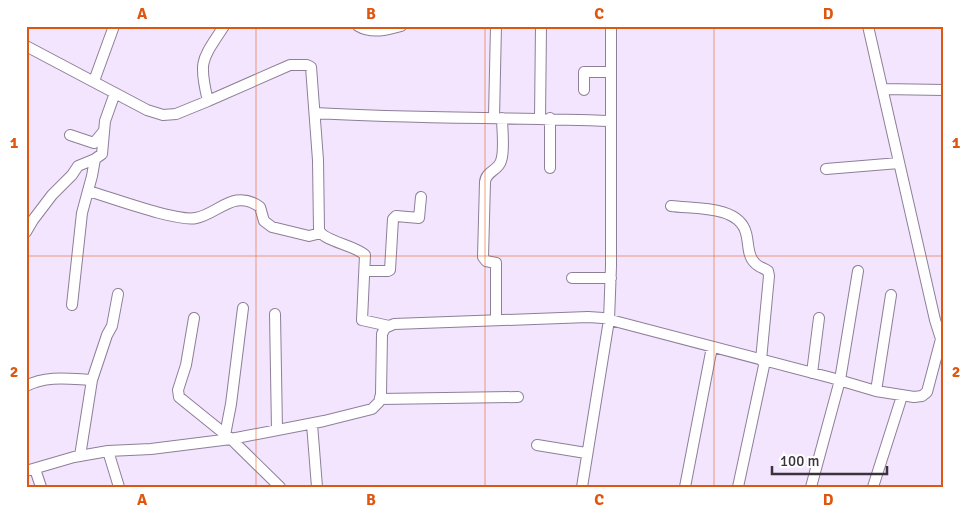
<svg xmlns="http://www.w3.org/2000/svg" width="970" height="513" viewBox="0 0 970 513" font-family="Signika,sans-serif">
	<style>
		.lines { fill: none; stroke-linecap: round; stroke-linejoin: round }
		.minor-casing { stroke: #8e7f99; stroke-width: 12 }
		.minor { stroke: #fff; stroke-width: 10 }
		.grid { fill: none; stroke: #df570e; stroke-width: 1; stroke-opacity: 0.55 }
		.neatline { fill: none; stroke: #df570e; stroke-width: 2 }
		.grid-label { font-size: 16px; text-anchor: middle; font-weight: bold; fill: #df570e }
	</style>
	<rect width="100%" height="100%" fill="#f3e5fd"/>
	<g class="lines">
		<!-- minor casing -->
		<g class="minor-casing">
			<path id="minor" d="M 358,26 C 372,34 387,30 401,26
				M 868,26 L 935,320 L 941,339
				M 26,46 L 147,110 L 163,115 L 176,114 L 208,101 L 290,65 L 307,65 L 311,67 L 318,160 L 319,230 C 323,241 354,245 365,255 L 362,320 L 389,326
				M 94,81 L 114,26
				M 883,89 L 944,90
				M 584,90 L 584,72 L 610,72
				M 208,101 C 198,60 202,60 224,26
				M 315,113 C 413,119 512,117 610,121
				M 494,117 L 496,26
				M 540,118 L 541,26
				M 70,135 L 94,143 L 103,132
				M 550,168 L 550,118
				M 826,169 L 899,163
				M 88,191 C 110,197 176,222 196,218 C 218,214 234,188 260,207 L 264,221 L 272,227 L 309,236 L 321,233
				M 671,206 C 694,209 739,205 746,233 C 749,243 747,256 755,263 C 758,267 764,268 768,271 L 769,276 L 761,360
				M 26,232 L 33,220 L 52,195 L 72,175 L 78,166 L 95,159 L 102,154 L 105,121 L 115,93
				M 365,271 L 388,271 L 390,270 L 393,219 L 396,216 L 419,218 L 421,197
				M 572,278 L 611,278
				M 72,305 L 82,213 L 92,176 L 95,159
				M 275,314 L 277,430
				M 194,318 L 186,365 L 178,390 L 179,397 L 231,439 L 280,487
				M 496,320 L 496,263 L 486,261 L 483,257 L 485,182 C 486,171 498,171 501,161 C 505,150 502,129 502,118
				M 812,373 L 819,318
				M 26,386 C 47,375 70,379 92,380
				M 876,391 L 891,295
				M 380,399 L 518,397
				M 312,424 L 317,487
				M 225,435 L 231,404 L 243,308
				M 537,445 L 586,453
				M 108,451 L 119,487
				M 80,456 L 92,380 L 107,335 L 112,326 L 118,294
				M 35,469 L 41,487
				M 26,471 L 74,457 L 108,451 L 151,449 L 231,439 L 324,421 L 372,409 L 379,402 L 381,394 L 382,334 L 385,328 L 394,324 L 588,317 L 603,318 L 832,378 L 876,391 L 914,397 L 922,396 L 927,392 L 941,339 L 944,337
				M 582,487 L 609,320 L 611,266 L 611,26
				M 685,487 L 712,347
				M 738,487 L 765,361
				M 811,487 L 840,380 L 858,271
				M 873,487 L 902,396"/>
		</g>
		<!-- minor -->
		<use href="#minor" class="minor"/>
	</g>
	<!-- grid -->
	<path class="grid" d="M 256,26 L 256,487M 485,26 L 485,487M 714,26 L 714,487M 26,256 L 944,256"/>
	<!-- border -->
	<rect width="970" height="513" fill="none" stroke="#ffffff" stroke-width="55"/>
	<!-- scale -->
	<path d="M772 466v8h115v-8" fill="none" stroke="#3a333e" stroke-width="2.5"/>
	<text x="780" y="466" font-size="15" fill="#3a333e" stroke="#ffffff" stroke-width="4" paint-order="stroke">100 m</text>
	<rect x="28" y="28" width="914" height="458" class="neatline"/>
	<g class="grid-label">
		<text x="142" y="19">A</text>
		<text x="371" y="19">B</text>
		<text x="599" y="19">C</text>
		<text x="828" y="19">D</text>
		<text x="14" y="148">1</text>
		<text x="956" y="148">1</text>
		<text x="14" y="377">2</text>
		<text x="956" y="377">2</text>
		<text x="142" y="505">A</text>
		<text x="371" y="505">B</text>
		<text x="599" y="505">C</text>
		<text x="828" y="505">D</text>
	</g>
</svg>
